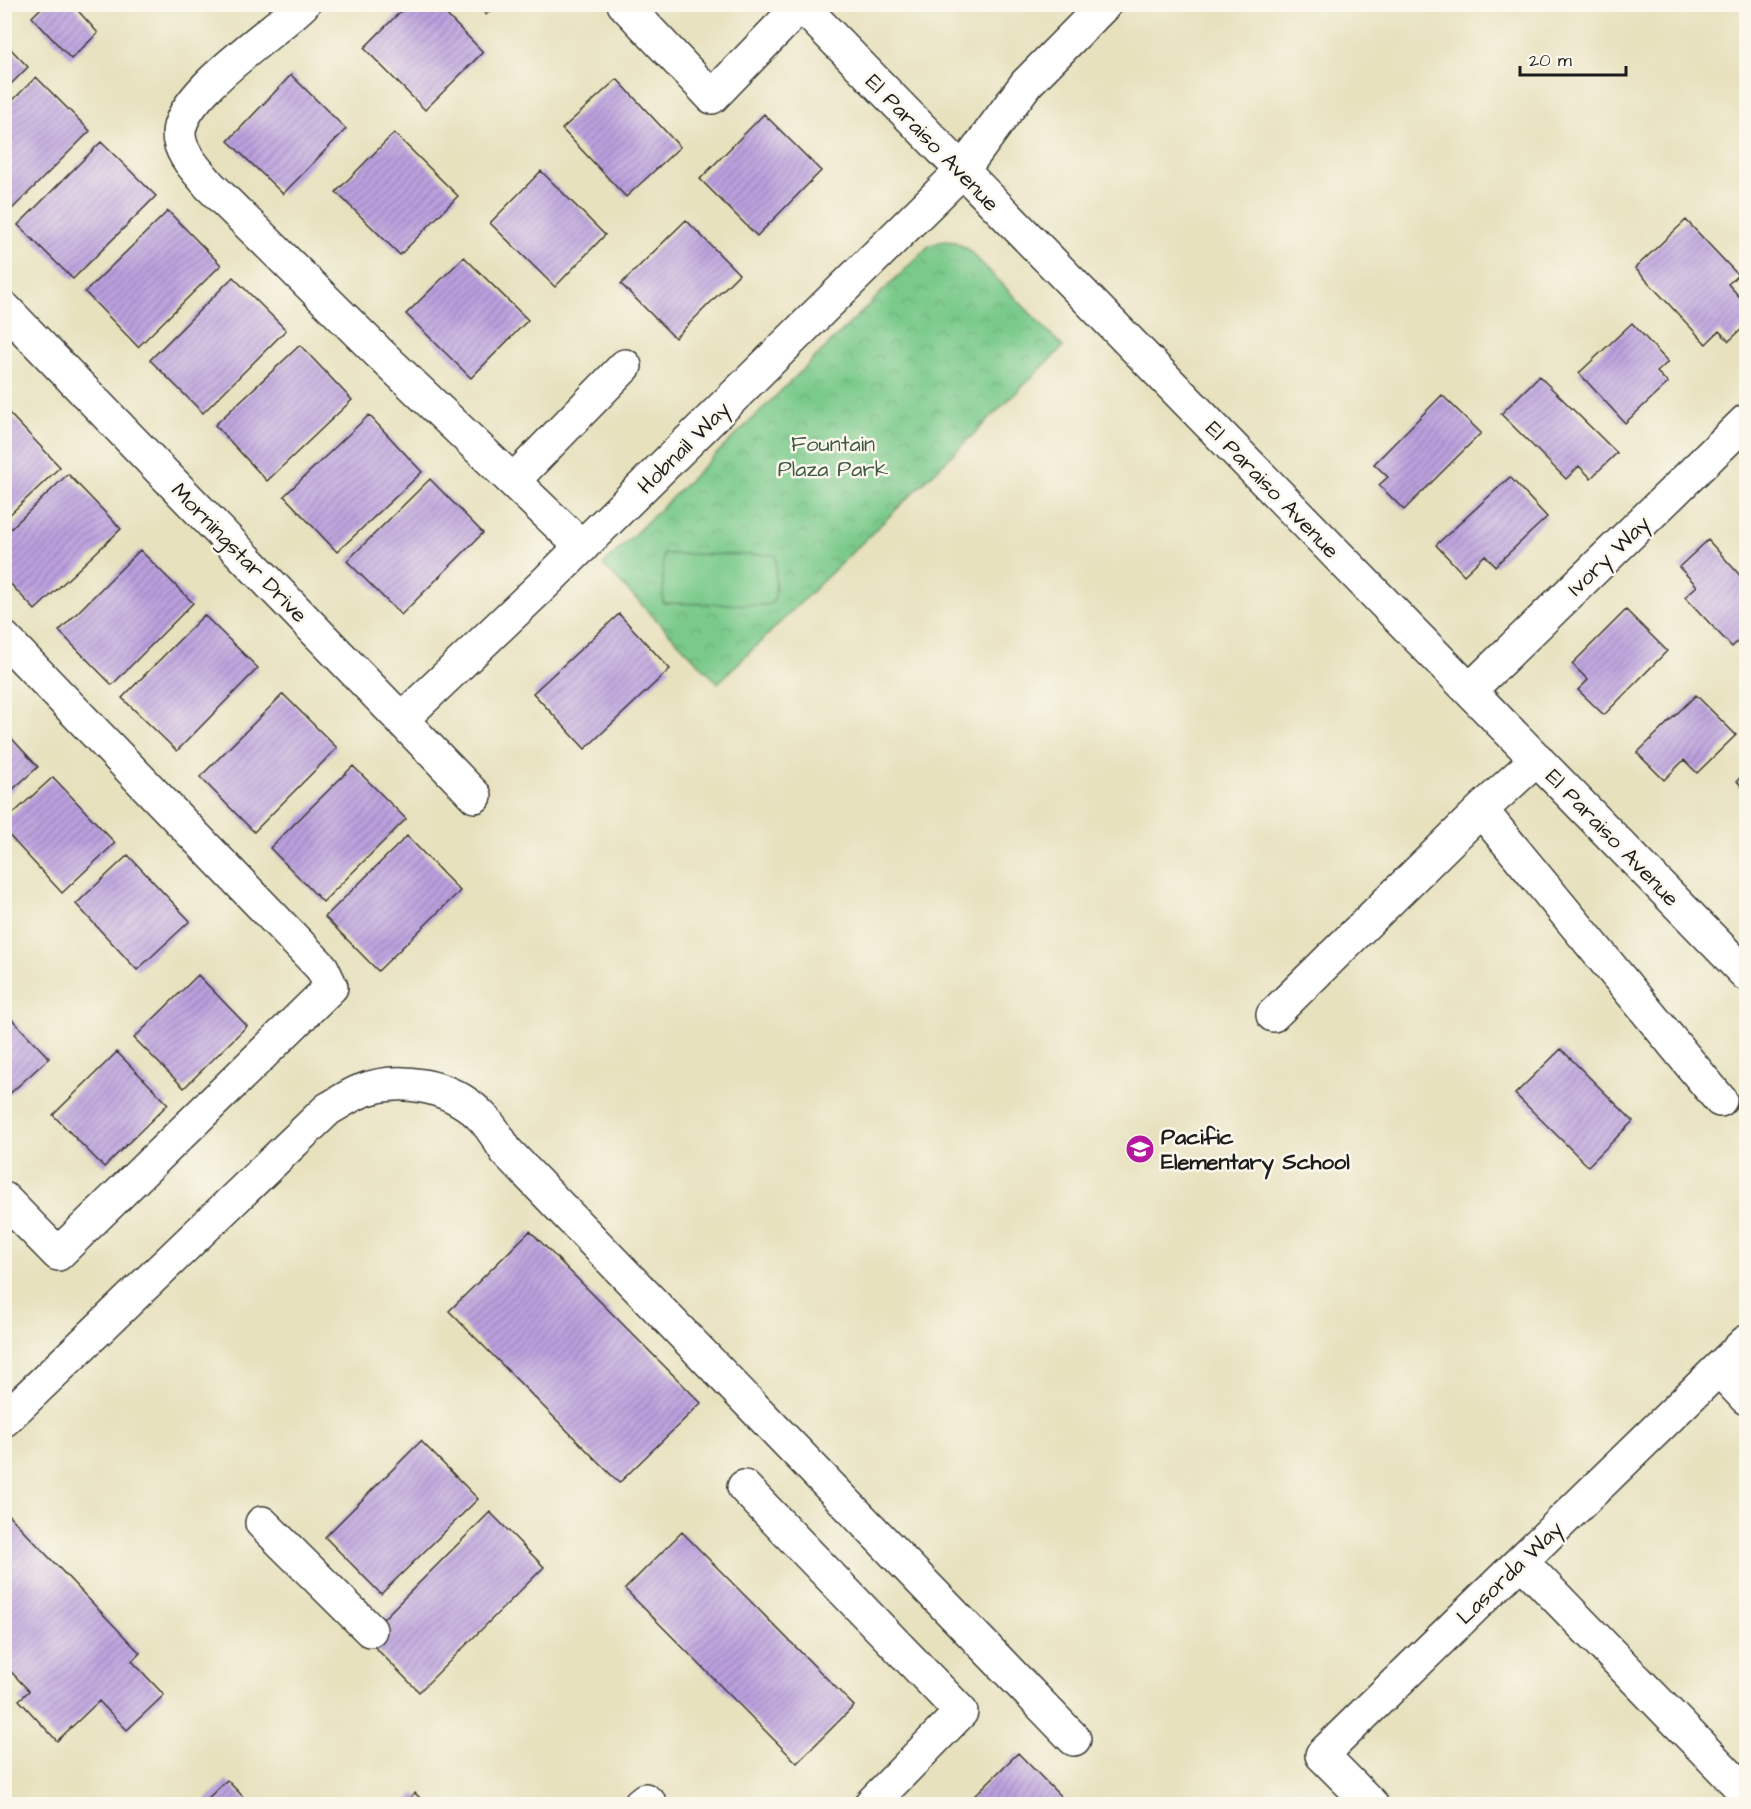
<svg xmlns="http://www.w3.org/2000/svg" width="1751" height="1809" viewBox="0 0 1751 1809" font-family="'Architects Daughter',sans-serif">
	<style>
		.park { fill: url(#park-crowns); stroke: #4b7354; stroke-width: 1.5 }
		.garden { fill: #7aca8b; stroke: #4b7354; stroke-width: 1.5 }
		.building { fill: url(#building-hatch) }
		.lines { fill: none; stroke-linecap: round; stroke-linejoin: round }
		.minor-casing { stroke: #3a3a34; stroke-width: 36 }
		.minor { stroke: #fff; stroke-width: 33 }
		.labels { text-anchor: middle; stroke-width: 5; stroke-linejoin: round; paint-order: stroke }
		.street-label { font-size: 22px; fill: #1c1c1c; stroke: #fbf7ec }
		.park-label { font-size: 22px; fill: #3d5943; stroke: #fbf7ec }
		.poi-label { font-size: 22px; font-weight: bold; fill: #1c1c1c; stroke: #fbf7ec; text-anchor: start }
	</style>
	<defs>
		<pattern id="park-crowns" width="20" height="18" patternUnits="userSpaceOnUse" patternTransform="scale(1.5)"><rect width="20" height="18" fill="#7aca8b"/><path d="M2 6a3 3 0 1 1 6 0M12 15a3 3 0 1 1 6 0" fill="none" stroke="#69ad77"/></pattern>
		<pattern id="building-hatch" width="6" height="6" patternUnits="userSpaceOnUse" patternTransform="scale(1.5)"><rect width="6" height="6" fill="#bba0de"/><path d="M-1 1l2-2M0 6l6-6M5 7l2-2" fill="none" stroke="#9782b3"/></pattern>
	</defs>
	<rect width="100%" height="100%" fill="#fbf7ec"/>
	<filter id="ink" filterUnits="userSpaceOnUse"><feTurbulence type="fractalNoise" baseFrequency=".0167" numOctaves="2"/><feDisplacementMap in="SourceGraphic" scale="12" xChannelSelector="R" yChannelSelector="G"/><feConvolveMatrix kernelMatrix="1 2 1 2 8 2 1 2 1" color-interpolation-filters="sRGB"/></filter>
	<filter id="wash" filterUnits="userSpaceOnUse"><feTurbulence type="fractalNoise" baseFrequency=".008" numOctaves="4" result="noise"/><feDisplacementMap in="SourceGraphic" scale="24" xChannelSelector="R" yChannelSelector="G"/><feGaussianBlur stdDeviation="1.35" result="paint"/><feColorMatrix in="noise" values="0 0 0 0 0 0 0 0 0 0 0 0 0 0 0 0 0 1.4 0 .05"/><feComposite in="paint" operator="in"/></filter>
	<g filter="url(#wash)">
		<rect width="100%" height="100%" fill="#e7e1be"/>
		<!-- park -->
		<path class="park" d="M 943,241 L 955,242 L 968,249 L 1063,347 L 718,683 L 603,565 L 930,245 Z"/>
		<!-- garden -->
		<path class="garden" d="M 663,554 L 776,555 L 775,598 L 769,605 L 663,603 Z"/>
		<g id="blocks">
			<!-- building -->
			<path class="building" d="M 45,4 L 72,4 L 98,33 L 71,59 L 32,17 Z
				M 408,4 L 436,4 L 483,52 L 425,110 L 364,48 Z
				M 477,4 L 497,4 L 486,15 Z
				M 5,43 L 28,67 L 5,90 Z
				M 291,75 L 346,129 L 283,194 L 228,141 Z
				M 36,77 L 90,131 L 8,213 L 4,209 L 4,109 Z
				M 617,79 L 680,147 L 626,197 L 562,129 Z
				M 764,114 L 821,171 L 757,236 L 700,179 Z
				M 394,133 L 458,196 L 400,255 L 336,192 Z
				M 101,142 L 156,196 L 73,279 L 18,225 Z
				M 541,171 L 605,235 L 555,287 L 490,223 Z
				M 168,211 L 221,265 L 138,347 L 85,292 Z
				M 686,220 L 739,274 L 675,338 L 621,284 Z
				M 1686,220 L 1738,275 L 1728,284 L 1746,304 L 1746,325 L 1729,341 L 1719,331 L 1706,344 L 1635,268 Z
				M 464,257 L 528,320 L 471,378 L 406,314 Z
				M 233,277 L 286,330 L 203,413 L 150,360 Z
				M 1632,323 L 1668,362 L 1657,372 L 1668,383 L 1625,423 L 1579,373 Z
				M 300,345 L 352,400 L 267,481 L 215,425 Z
				M 1539,376 L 1617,453 L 1591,478 L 1579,466 L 1566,479 L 1501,414 Z
				M 1442,395 L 1481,433 L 1404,510 L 1379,485 L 1388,477 L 1374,464 Z
				M 7,411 L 60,467 L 4,520 L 4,414 Z
				M 369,415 L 422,472 L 337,552 L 284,496 Z
				M 68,474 L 121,529 L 35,610 L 4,577 L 4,535 Z
				M 1510,477 L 1547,517 L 1495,566 L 1485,555 L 1464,575 L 1436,545 Z
				M 430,479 L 483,533 L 401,615 L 347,561 Z
				M 1708,540 L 1746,582 L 1746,633 L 1732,647 L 1685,597 L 1697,586 L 1679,567 Z
				M 140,550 L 193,603 L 112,685 L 59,631 Z
				M 1626,610 L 1667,651 L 1604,715 L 1578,690 L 1588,680 L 1572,664 Z
				M 619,614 L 670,669 L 585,749 L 533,693 Z
				M 204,615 L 258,668 L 177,751 L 122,698 Z
				M 283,694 L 337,748 L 254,832 L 200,777 Z
				M 1696,695 L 1736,735 L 1697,773 L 1684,760 L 1664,780 L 1637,753 Z
				M 4,730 L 38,767 L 4,797 Z
				M 353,766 L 406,819 L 323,902 L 270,848 Z
				M 1746,772 L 1746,792 L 1737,781 Z
				M 53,777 L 115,843 L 62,893 L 5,831 L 5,821 Z
				M 407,836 L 460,891 L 378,971 L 325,917 Z
				M 128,855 L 190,921 L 137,970 L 76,904 Z
				M 198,975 L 247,1026 L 184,1088 L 134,1038 Z
				M 4,1011 L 49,1058 L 4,1099 Z
				M 1561,1049 L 1633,1121 L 1588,1166 L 1515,1094 Z
				M 117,1052 L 168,1104 L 104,1167 L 53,1115 Z
				M 530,1231 L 701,1403 L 619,1483 L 449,1311 Z
				M 421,1441 L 478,1499 L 381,1594 L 325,1537 Z
				M 4,1510 L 140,1653 L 132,1661 L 164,1695 L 127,1730 L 99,1701 L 57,1741 L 19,1700 L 29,1691 L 4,1664 Z
				M 490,1512 L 544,1567 L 419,1692 L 365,1637 Z
				M 682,1532 L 854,1706 L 797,1763 L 625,1589 Z
				M 1018,1753 L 1068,1804 L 966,1804 Z
				M 227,1780 L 250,1804 L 202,1804 Z
				M 415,1793 L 426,1804 L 403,1804 Z"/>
		</g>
	</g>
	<g filter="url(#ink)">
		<use href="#blocks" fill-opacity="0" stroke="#3a3a34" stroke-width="1.5"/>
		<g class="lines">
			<!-- minor casing -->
			<g class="minor-casing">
				<path id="minor" d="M 303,4 C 274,33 179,94 179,134 C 179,153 198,171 209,185 L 379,353 L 582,547
					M 624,4 L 712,97 L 801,5
					M 800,4 L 1746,974
					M 4,308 L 475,796
					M 513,481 L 625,366
					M 4,638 L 322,968 L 331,987 L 58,1254 L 4,1199
					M 1470,690 L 1746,421
					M 401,720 L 542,586 L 961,172 L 1026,84 L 1105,4
					M 1481,810 L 1720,1100
					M 1273,1015 L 1481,810 L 1537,759
					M 1719,1369 L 1746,1398
					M 4,1420 L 328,1109 C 339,1103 350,1095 361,1091 C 399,1076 449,1085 479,1114 C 491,1125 498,1138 506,1151 L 1074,1739
					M 744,1487 L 961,1712 L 871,1804
					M 262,1523 L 370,1630
					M 1521,1561 L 1746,1793
					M 640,1804 L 645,1800 L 650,1804
					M 1371,1804 L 1322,1755 L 1746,1342"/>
			</g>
			<!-- minor -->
			<use href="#minor" class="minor"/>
		</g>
	</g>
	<!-- icons -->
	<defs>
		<g id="school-disc" transform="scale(1.5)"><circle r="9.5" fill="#b5179e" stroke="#fbf7ec"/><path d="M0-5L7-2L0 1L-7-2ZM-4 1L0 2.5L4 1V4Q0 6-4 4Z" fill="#fff"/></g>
	</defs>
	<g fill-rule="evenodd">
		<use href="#school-disc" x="1140" y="1149"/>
	</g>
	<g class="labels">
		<!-- street labels -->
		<g class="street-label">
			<text transform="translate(933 142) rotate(46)" y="8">El Paraiso Avenue</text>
			<text transform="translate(683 447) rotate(-45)" y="8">Hobnail Way</text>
			<text transform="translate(1273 489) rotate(46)" y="8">El Paraiso Avenue</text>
			<text transform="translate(240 552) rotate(46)" y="8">Morningstar Drive</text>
			<text transform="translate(1608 555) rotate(-44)" y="8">Ivory Way</text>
			<text transform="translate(1613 837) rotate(46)" y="8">El Paraiso Avenue</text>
			<text transform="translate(1509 1572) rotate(-44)" y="8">Lasorda Way</text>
		</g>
		<!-- park labels -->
		<g class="park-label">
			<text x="833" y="451">Fountain<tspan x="833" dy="25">Plaza Park</tspan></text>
		</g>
		<!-- poi labels -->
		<g class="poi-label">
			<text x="1161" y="1144">Pacific<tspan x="1161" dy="25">Elementary School</tspan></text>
		</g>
	</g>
	<!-- margin -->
	<rect width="1751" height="1809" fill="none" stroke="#fbf7ec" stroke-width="24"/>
	<!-- scale -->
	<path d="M1520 66v9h106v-9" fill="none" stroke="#1c1c1c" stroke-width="3"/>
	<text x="1529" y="66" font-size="18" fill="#1c1c1c" stroke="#fbf7ec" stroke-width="4.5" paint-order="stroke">20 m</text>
</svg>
